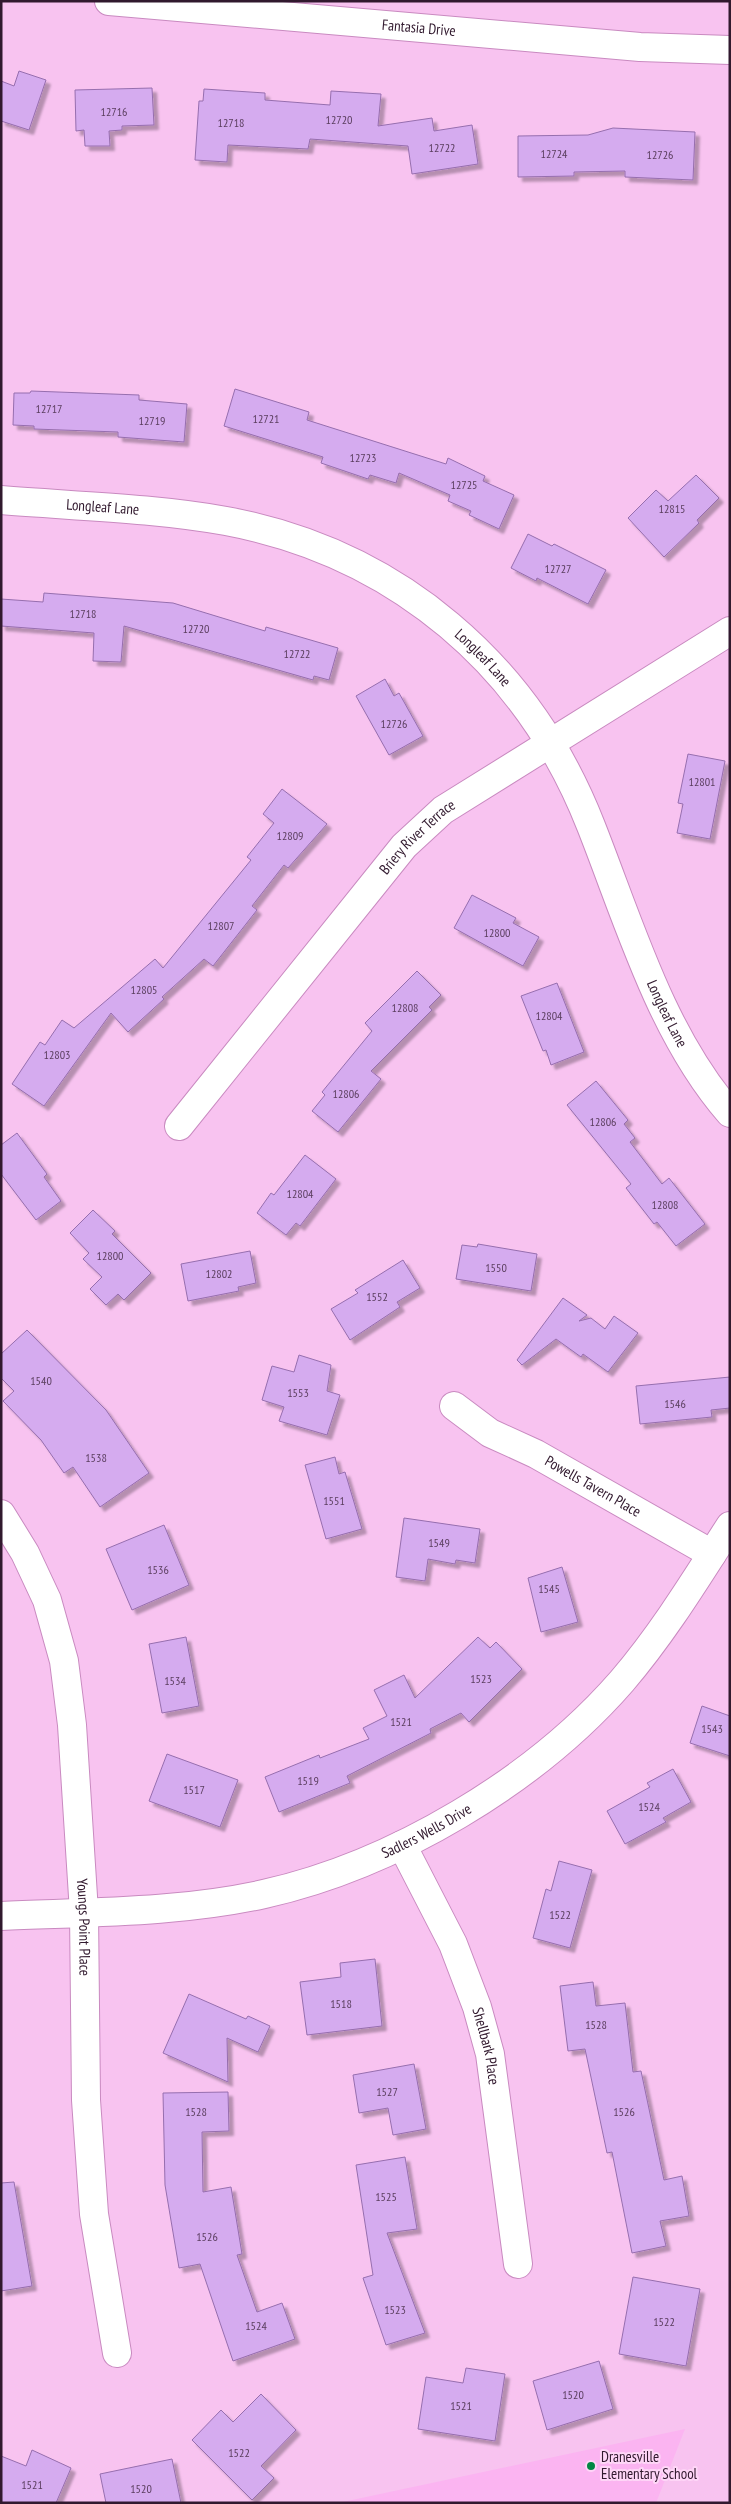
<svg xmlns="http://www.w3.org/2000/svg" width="731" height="2504" viewBox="0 0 731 2504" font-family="'PT Sans Narrow',sans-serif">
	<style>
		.built { fill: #fbb4f1 }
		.building { fill: #d5abef; stroke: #966eae; filter: url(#shadow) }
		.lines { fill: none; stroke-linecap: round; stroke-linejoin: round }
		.minor-casing { stroke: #c98ac0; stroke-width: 30 }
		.tertiary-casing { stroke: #c98ac0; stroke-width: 30 }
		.minor { stroke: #fff; stroke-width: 28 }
		.tertiary { stroke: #fff; stroke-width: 28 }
		.poi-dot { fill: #018743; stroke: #fed6f7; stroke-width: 2 }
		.labels { text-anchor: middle; stroke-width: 4; stroke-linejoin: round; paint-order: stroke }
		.number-label { font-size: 12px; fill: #5a3e5e }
		.street-label { font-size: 15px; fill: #31192e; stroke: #fed6f7 }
		.poi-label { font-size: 15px; fill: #31192e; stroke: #fed6f7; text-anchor: start }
	</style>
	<defs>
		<filter id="shadow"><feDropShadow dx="4.5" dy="4.5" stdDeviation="1" flood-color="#0004"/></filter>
	</defs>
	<rect width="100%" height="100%" fill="#f8c3f0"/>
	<!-- built -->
	<path class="built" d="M 685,2429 L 656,2503 L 338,2503 Z"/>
	<!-- building -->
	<path class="building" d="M 19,71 L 46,80 L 29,130 L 1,121 L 1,81 L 14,86 Z
		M 152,88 L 154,125 L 122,126 L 122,130 L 109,131 L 110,146 L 85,146 L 84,130 L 76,131 L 75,90 Z
		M 204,89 L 265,93 L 265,100 L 330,105 L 331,91 L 381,94 L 378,126 L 432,118 L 434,131 L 472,125 L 478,164 L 412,174 L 408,146 L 310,139 L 308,149 L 228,145 L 227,162 L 195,160 L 199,101 L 203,101 Z
		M 613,128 L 695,132 L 693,180 L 625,177 L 625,171 L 574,172 L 574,176 L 518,177 L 518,136 L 588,135 Z
		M 235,389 L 309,412 L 307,420 L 446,464 L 448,458 L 485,476 L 483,481 L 514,495 L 499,529 L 469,515 L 471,511 L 448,501 L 450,495 L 399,473 L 396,483 L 370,475 L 368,479 L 321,463 L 323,457 L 224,426 Z
		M 31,391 L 139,395 L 139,400 L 187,404 L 184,442 L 118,437 L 118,432 L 34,429 L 34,426 L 13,425 L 14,393 L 30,393 Z
		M 696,475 L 719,498 L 697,520 L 699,523 L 664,557 L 628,518 L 656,490 L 668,501 Z
		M 528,534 L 552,546 L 554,544 L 606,570 L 588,604 L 537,578 L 536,581 L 511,568 Z
		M 44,593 L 173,603 L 265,631 L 266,627 L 338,648 L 329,680 L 314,676 L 313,680 L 124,626 L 121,662 L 93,661 L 94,633 L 1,626 L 1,599 L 43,602 Z
		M 385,679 L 394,696 L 399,693 L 423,736 L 389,755 L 356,696 Z
		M 688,754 L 725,761 L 710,839 L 677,833 L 683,804 L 678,803 Z
		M 282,789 L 327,824 L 288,868 L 284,865 L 252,906 L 257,910 L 213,966 L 204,959 L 162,997 L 164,999 L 128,1032 L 111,1013 L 44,1106 L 12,1084 L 40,1042 L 45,1045 L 62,1020 L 74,1028 L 155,959 L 163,968 L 251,860 L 247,857 L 274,823 L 263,814 Z
		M 472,895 L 516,918 L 513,923 L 539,937 L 523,966 L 454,928 Z
		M 417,971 L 441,995 L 429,1007 L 432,1010 L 371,1071 L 381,1079 L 338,1132 L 312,1111 L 325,1095 L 322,1092 L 372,1031 L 365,1023 Z
		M 557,983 L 584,1052 L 551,1065 L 546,1050 L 543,1051 L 521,996 Z
		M 596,1081 L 628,1120 L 624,1124 L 635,1138 L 630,1142 L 662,1184 L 669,1178 L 705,1224 L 676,1246 L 657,1222 L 654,1224 L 626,1188 L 631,1184 L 567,1105 Z
		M 17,1133 L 47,1174 L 44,1177 L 61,1201 L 36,1220 L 1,1174 L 1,1145 Z
		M 305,1155 L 336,1179 L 300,1226 L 296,1223 L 286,1235 L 257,1213 L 271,1193 L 274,1195 Z
		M 93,1210 L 115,1231 L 112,1234 L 151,1273 L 124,1300 L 118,1294 L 106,1305 L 90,1289 L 102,1277 L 83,1259 L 89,1253 L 70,1233 Z
		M 478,1244 L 537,1254 L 531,1291 L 456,1279 L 462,1245 L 477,1247 Z
		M 250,1251 L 256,1283 L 238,1287 L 239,1291 L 188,1301 L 181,1264 Z
		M 403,1260 L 420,1288 L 397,1302 L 400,1307 L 350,1340 L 331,1309 L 358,1293 L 355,1290 Z
		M 563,1298 L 587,1315 L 579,1321 L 591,1318 L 605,1329 L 614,1316 L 638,1333 L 608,1372 L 583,1354 L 581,1357 L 556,1339 L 522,1365 L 517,1360 Z
		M 27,1330 L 106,1410 L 149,1473 L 100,1507 L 73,1467 L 64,1473 L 41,1440 L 3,1401 L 14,1391 L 1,1378 L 1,1354 Z
		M 299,1355 L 331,1365 L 327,1391 L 340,1395 L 327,1435 L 279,1421 L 284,1407 L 262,1400 L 272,1366 L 294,1372 Z
		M 730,1377 L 730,1408 L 711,1410 L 712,1417 L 640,1424 L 636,1386 Z
		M 335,1457 L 339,1474 L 345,1472 L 362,1529 L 326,1539 L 305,1465 Z
		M 404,1518 L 480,1529 L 475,1563 L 456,1560 L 455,1564 L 428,1559 L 425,1581 L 396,1577 Z
		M 164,1525 L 189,1585 L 132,1610 L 106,1549 Z
		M 562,1567 L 578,1622 L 541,1632 L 528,1578 Z
		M 186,1637 L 199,1706 L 162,1713 L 149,1644 Z
		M 478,1637 L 490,1648 L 496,1642 L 522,1669 L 469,1722 L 461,1713 L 430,1729 L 431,1733 L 347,1776 L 350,1783 L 279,1812 L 265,1777 L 319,1755 L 320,1758 L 369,1739 L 363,1728 L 387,1716 L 374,1690 L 404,1675 L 415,1698 Z
		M 702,1706 L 730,1716 L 730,1756 L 690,1743 Z
		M 167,1754 L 238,1780 L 220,1827 L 149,1801 Z
		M 673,1769 L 691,1802 L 663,1818 L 666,1822 L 625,1844 L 607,1811 L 650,1787 L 647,1783 Z
		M 559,1861 L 592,1870 L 570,1948 L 533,1938 L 546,1889 L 551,1891 Z
		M 375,1959 L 382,2026 L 307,2035 L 300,1982 L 341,1977 L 340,1963 Z
		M 593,1982 L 596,2006 L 625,2003 L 633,2072 L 641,2071 L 664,2180 L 682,2176 L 689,2216 L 660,2221 L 666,2246 L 632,2253 L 612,2152 L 607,2153 L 585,2049 L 568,2051 L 560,1986 Z
		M 189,1994 L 246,2019 L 248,2016 L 270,2026 L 258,2052 L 227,2038 L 228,2082 L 163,2053 Z
		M 414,2064 L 426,2129 L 393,2135 L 388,2108 L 359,2113 L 353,2075 Z
		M 228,2092 L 229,2131 L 202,2132 L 203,2192 L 231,2187 L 242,2254 L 237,2255 L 257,2312 L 282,2303 L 295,2339 L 233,2361 L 200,2264 L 179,2268 L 165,2185 L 163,2093 Z
		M 405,2157 L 417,2229 L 387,2233 L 425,2333 L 386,2345 L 363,2278 L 373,2275 L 356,2165 Z
		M 14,2182 L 32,2286 L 1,2291 L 1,2183 Z
		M 633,2277 L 700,2289 L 686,2366 L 619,2354 Z
		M 599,2361 L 613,2409 L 547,2430 L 533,2381 Z
		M 466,2368 L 505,2374 L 495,2441 L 418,2429 L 426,2377 L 463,2383 Z
		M 261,2394 L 296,2430 L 261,2466 L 274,2478 L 252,2500 L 192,2440 L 221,2410 L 233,2422 Z
		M 32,2450 L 71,2468 L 56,2503 L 1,2503 L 1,2456 L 26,2466 Z
		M 172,2459 L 181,2503 L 106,2503 L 100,2474 Z"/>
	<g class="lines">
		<!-- minor casing -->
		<g class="minor-casing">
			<g id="minor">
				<path id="s1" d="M 109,1 L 640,47 L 730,50"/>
				<path id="s2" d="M 1,500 C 74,506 154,508 226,521 C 397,553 528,665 591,826 C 629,922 661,1034 730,1113"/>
				<path id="s3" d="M 179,1126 L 404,846 L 443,810 L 730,631"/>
				<path id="s4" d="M 454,1406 L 490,1433 L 536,1454 L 712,1554"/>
				<path id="s5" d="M 1,1514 L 25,1553 L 47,1600 L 64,1661 L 72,1725 L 84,1912 L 86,2100 L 94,2214 L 117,2353"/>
				<path id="s6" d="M 402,1845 L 453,1944 L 477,2007 L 490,2054 L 518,2264"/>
			</g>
		</g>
		<!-- tertiary casing -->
		<g class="tertiary-casing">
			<g id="tertiary">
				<path id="s7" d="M 1,1916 C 89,1912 178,1913 264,1894 C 394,1865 535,1781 622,1681 C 663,1633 696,1579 730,1526"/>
			</g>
		</g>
		<!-- minor -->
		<use href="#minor" class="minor"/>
		<!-- tertiary -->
		<use href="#tertiary" class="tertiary"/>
	</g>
	<!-- markers -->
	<circle class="poi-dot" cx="591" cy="2466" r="5"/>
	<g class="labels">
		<!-- number labels -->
		<g class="number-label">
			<text x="114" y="116">12716</text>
			<text x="339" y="124">12720</text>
			<text x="231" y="127">12718</text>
			<text x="442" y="152">12722</text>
			<text x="554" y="158">12724</text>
			<text x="660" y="159">12726</text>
			<text x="49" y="413">12717</text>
			<text x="266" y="423">12721</text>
			<text x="152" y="425">12719</text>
			<text x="363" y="462">12723</text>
			<text x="464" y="489">12725</text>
			<text x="672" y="513">12815</text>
			<text x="558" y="573">12727</text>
			<text x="83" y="618">12718</text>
			<text x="196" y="633">12720</text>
			<text x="297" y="658">12722</text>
			<text x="394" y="728">12726</text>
			<text x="702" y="786">12801</text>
			<text x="290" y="840">12809</text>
			<text x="221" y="930">12807</text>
			<text x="497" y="937">12800</text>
			<text x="144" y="994">12805</text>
			<text x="405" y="1012">12808</text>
			<text x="549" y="1020">12804</text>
			<text x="57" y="1059">12803</text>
			<text x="346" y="1098">12806</text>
			<text x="603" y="1126">12806</text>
			<text x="300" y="1198">12804</text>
			<text x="665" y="1209">12808</text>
			<text x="110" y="1260">12800</text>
			<text x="496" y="1272">1550</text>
			<text x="219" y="1278">12802</text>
			<text x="377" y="1301">1552</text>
			<text x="41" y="1385">1540</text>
			<text x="298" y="1397">1553</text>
			<text x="675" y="1408">1546</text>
			<text x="96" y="1462">1538</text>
			<text x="334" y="1505">1551</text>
			<text x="439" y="1547">1549</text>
			<text x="158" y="1574">1536</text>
			<text x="549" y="1593">1545</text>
			<text x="481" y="1683">1523</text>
			<text x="175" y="1685">1534</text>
			<text x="401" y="1726">1521</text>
			<text x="712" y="1733">1543</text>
			<text x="308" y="1785">1519</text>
			<text x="194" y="1794">1517</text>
			<text x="649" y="1811">1524</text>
			<text x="560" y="1919">1522</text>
			<text x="341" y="2008">1518</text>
			<text x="596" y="2029">1528</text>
			<text x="387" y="2096">1527</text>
			<text x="196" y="2116">1528</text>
			<text x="624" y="2116">1526</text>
			<text x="386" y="2201">1525</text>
			<text x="207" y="2241">1526</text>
			<text x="395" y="2314">1523</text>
			<text x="664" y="2326">1522</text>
			<text x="256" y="2330">1524</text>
			<text x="573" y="2399">1520</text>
			<text x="461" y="2410">1521</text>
			<text x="239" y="2457">1522</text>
			<text x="32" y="2489">1521</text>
			<text x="141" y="2493">1520</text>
		</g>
		<!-- street labels -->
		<g class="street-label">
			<text dy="5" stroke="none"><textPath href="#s1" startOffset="311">Fantasia Drive</textPath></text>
			<text dy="5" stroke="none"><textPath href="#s2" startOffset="102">Longleaf Lane</textPath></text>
			<text dy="5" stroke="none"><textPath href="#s2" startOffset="522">Longleaf Lane</textPath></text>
			<text dy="5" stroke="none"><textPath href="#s3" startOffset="375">Briery River Terrace</textPath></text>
			<text dy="5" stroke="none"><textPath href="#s2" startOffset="926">Longleaf Lane</textPath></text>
			<text dy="5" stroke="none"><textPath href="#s4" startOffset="161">Powells Tavern Place</textPath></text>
			<text dy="5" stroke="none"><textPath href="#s7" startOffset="439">Sadlers Wells Drive</textPath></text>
			<text dy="5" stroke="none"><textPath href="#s5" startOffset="428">Youngs Point Place</textPath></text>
			<text dy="5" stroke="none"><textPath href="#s6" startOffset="219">Shellbark Place</textPath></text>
		</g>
		<!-- poi labels -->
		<g class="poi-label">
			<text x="601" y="2462">Dranesville<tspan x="601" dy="17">Elementary School</tspan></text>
		</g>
	</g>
	<!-- border -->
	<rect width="731" height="2504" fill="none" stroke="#31192e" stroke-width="5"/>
</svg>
